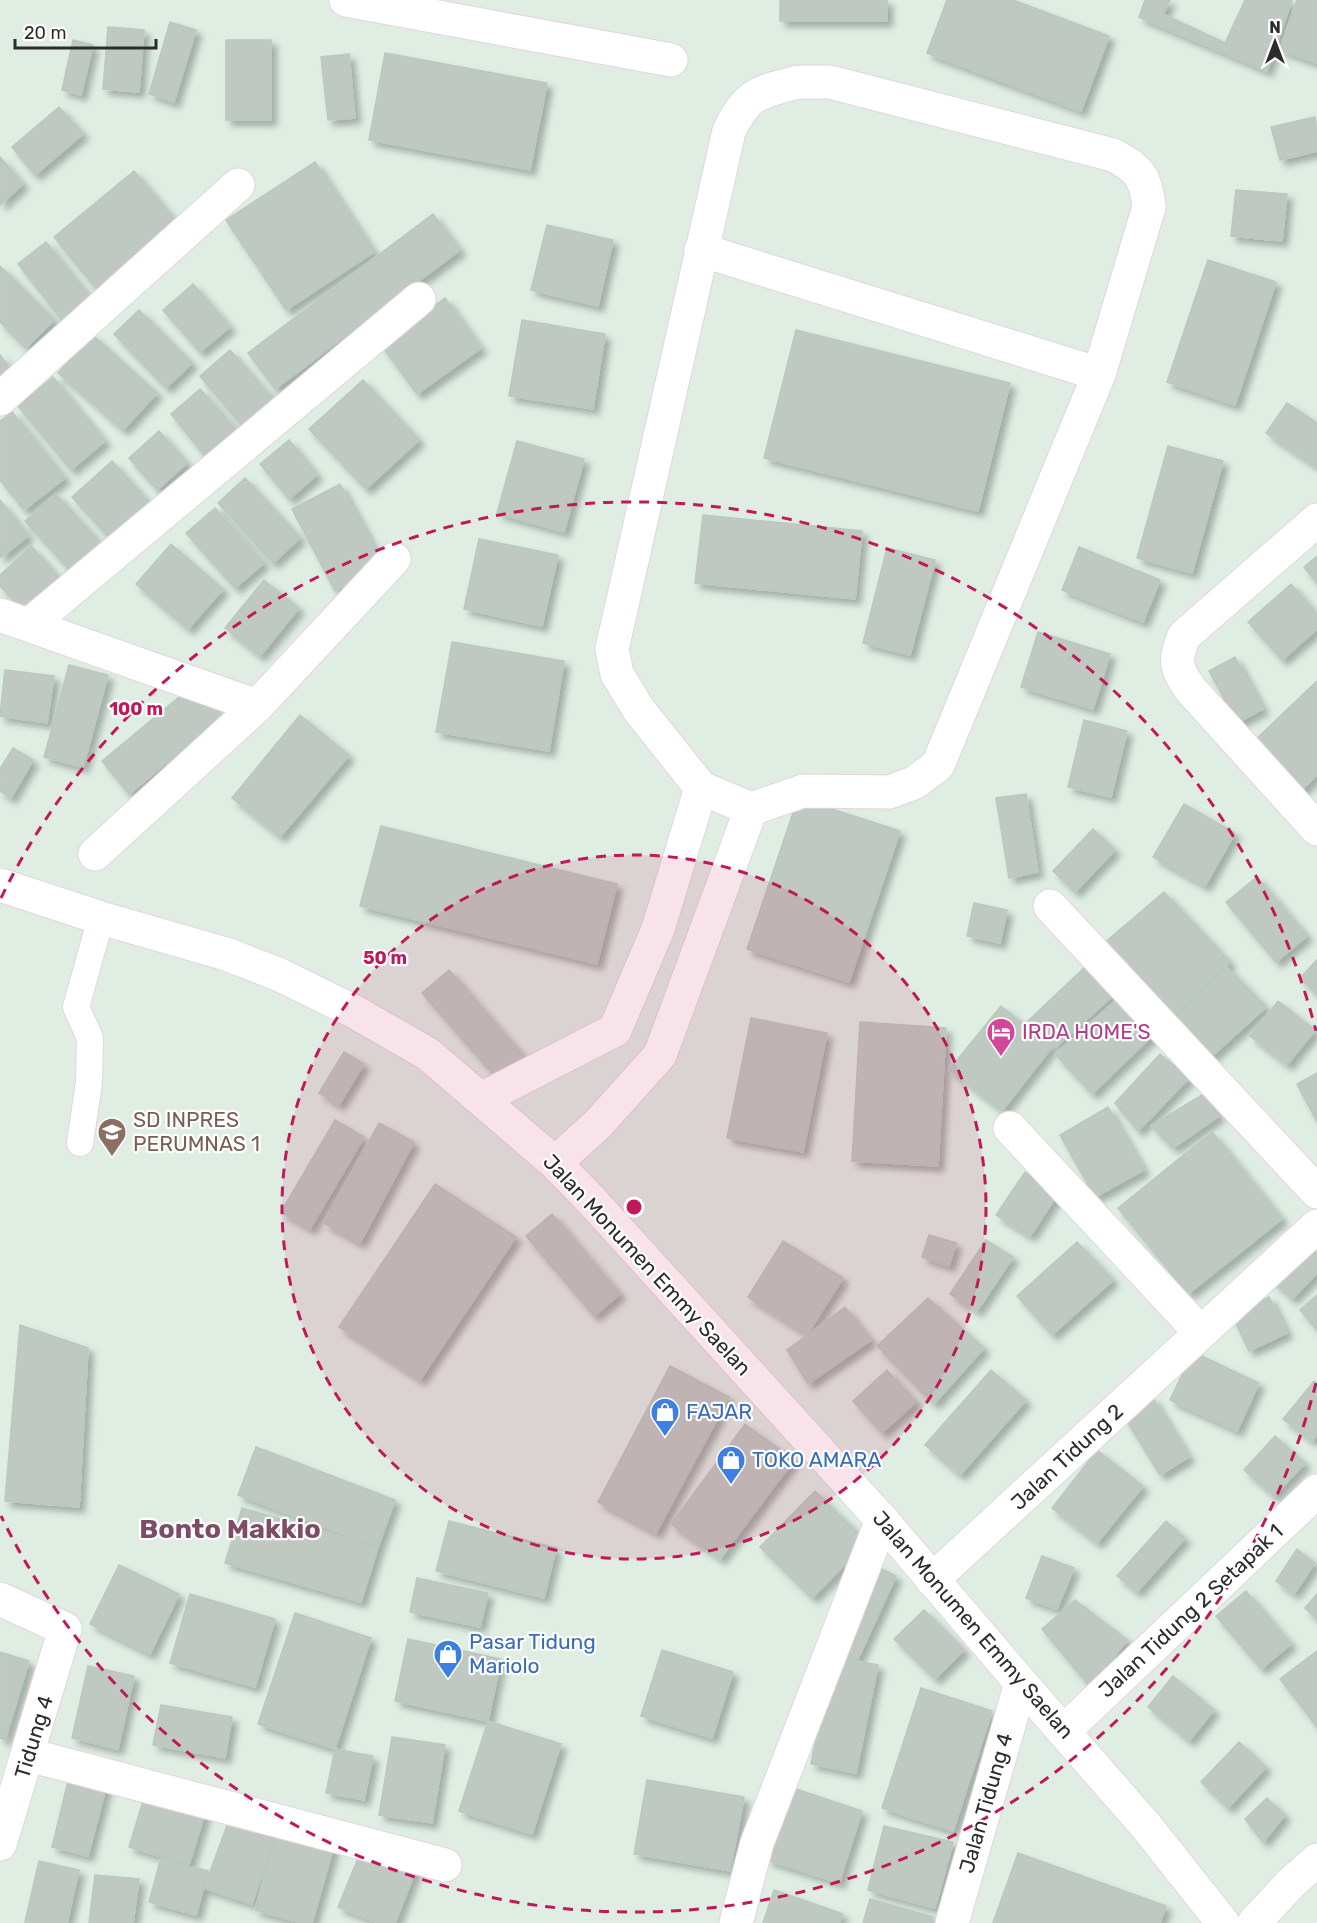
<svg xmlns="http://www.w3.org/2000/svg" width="1317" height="1923" viewBox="0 0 1317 1923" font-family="Rubik,sans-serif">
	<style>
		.building { fill: #bfc9c1; stroke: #b9c9be; stroke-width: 1.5; filter: url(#shadow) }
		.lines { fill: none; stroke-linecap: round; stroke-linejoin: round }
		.service-casing { stroke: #e4d5dc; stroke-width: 28 }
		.minor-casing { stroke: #e4d5dc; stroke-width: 35 }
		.tertiary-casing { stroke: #e4d5dc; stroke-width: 35 }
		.service { stroke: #fff; stroke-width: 26 }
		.minor { stroke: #fff; stroke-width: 33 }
		.tertiary { stroke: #fff; stroke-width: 33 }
		.ring { fill: none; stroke: #c2185b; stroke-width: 3; stroke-dasharray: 10 8 }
		.labels { text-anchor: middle; stroke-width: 4.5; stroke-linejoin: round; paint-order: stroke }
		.hotel-label { font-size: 21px; fill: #b23c85; stroke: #fff; text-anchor: start }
		.education-label { font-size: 21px; fill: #785e54; stroke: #fff; text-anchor: start }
		.street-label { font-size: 21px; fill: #2c2c2c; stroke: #fff }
		.shop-label { font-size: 21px; fill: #366cbe; stroke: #fff; text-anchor: start }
		.district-label { font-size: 27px; font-weight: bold; fill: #7c4d65; stroke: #fff }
		.centre { fill: #c2185b; stroke: #fff; stroke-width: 3 }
		.ring-label { font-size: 18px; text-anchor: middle; font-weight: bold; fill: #c2185b; stroke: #fff; stroke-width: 4.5; stroke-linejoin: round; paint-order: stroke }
	</style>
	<defs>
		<filter id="shadow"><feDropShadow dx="5.5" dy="5.5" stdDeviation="3" flood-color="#0004"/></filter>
	</defs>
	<rect width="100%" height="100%" fill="#dfede3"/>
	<!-- building -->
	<path class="building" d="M 780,0 L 887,0 L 887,21 L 780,21 Z
		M 947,0 L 1013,0 L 1109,36 L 1081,111 L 927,53 Z
		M 1145,0 L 1170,0 L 1163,14 L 1225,43 L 1245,0 L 1292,0 L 1267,71 L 1139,17 Z
		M 1297,0 L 1317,0 L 1317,63 L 1280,50 Z
		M 170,22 L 196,30 L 174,102 L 149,94 Z
		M 108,27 L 144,30 L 139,92 L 103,89 Z
		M 73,40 L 93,45 L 81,95 L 62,90 Z
		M 226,40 L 271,40 L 271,120 L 226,120 Z
		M 385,53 L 547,83 L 530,170 L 369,140 Z
		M 349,54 L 355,118 L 328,120 L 321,57 Z
		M 59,107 L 83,134 L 35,175 L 12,147 Z
		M 1315,117 L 1317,151 L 1280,160 L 1271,127 Z
		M 0,157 L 23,184 L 0,205 Z
		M 315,162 L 374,252 L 286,310 L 226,220 Z
		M 134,171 L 184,231 L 103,297 L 54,237 Z
		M 1236,190 L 1287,194 L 1282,241 L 1231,236 Z
		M 433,214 L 460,250 L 275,389 L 248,353 Z
		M 547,225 L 613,240 L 598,306 L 531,290 Z
		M 46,242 L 93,301 L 65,324 L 18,264 Z
		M 1208,260 L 1276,282 L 1235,405 L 1167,382 Z
		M 0,266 L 54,320 L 26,348 L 0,322 Z
		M 193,284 L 230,327 L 200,352 L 163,310 Z
		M 445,298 L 481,348 L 417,394 L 381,345 Z
		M 139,310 L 192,363 L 166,388 L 114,334 Z
		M 522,320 L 605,334 L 593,409 L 509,396 Z
		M 796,330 L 1010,383 L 978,511 L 764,458 Z
		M 93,335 L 157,393 L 123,430 L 58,373 Z
		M 230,350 L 274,400 L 243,427 L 200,376 Z
		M 0,355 L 12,371 L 0,380 Z
		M 53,377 L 105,441 L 71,470 L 18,406 Z
		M 363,380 L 419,440 L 366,489 L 309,429 Z
		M 200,389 L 236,430 L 205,456 L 171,414 Z
		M 1287,403 L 1317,423 L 1317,467 L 1266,433 Z
		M 12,412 L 65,478 L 24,510 L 0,480 L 0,421 Z
		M 159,431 L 187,463 L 157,490 L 129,458 Z
		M 289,440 L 317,475 L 289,499 L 260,464 Z
		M 517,441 L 584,459 L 564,532 L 497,513 Z
		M 1168,446 L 1223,461 L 1192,573 L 1137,558 Z
		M 112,461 L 156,510 L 116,545 L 72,497 Z
		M 245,478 L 300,538 L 273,563 L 218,503 Z
		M 340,484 L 384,566 L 335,591 L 292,509 Z
		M 56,494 L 103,546 L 72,573 L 25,521 Z
		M 0,500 L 28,536 L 0,558 Z
		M 215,508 L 264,563 L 235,588 L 186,533 Z
		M 703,515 L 862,531 L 855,599 L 695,583 Z
		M 479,539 L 558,555 L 542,626 L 464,609 Z
		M 171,544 L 223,589 L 188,629 L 136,584 Z
		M 31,546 L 65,584 L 29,617 L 0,586 L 0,575 Z
		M 1079,547 L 1160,580 L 1143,622 L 1062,590 Z
		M 887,548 L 935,560 L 910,655 L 863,643 Z
		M 1317,556 L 1317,583 L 1304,567 Z
		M 264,580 L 299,608 L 260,656 L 225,628 Z
		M 1291,584 L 1317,614 L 1317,629 L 1282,660 L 1248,622 Z
		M 1038,632 L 1110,654 L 1093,709 L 1021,687 Z
		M 452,642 L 564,661 L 549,751 L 436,732 Z
		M 1235,657 L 1263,709 L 1237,723 L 1209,671 Z
		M 69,665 L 108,675 L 83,767 L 44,757 Z
		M 5,670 L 54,676 L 47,723 L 0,716 Z
		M 1316,682 L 1317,775 L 1298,794 L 1251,744 Z
		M 196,683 L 223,716 L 129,794 L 102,761 Z
		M 300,715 L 349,755 L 280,837 L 232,798 Z
		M 1084,720 L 1127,731 L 1111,797 L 1068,787 Z
		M 13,748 L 33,760 L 11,798 L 0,791 L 0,769 Z
		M 1026,794 L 1038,872 L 1009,878 L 996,798 Z
		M 798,798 L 900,831 L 849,982 L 747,949 Z
		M 1184,804 L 1235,833 L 1205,886 L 1153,857 Z
		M 381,826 L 617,884 L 597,964 L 360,906 Z
		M 1093,829 L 1115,850 L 1075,892 L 1053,871 Z
		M 1257,877 L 1307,936 L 1276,962 L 1226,902 Z
		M 1164,892 L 1230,962 L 1173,1017 L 1103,944 Z
		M 974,903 L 1007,910 L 1000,943 L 967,936 Z
		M 1317,960 L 1317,994 L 1300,978 Z
		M 1087,965 L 1116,993 L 1056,1047 L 1028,1021 Z
		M 1227,967 L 1266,1007 L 1211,1057 L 1173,1019 Z
		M 449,970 L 527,1060 L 500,1082 L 422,993 Z
		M 1121,996 L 1155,1033 L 1092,1094 L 1055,1054 Z
		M 1278,1001 L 1315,1030 L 1287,1065 L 1250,1036 Z
		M 1001,1006 L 1052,1047 L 1002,1111 L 949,1070 Z
		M 751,1018 L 827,1033 L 803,1152 L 727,1138 Z
		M 860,1022 L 946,1028 L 938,1166 L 852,1161 Z
		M 344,1052 L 364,1064 L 339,1105 L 319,1093 Z
		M 1160,1054 L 1189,1078 L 1138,1131 L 1115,1103 Z
		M 1317,1073 L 1317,1122 L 1297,1084 Z
		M 1205,1093 L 1219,1116 L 1173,1148 L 1151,1126 Z
		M 1108,1107 L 1144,1170 L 1095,1197 L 1060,1135 Z
		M 335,1120 L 364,1137 L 310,1229 L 281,1212 Z
		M 379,1123 L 414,1142 L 360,1243 L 324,1223 Z
		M 1212,1132 L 1282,1219 L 1188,1294 L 1118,1208 Z
		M 1025,1172 L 1058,1194 L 1030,1236 L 996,1215 Z
		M 435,1184 L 516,1237 L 420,1380 L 339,1327 Z
		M 552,1214 L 620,1294 L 594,1316 L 526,1236 Z
		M 929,1235 L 956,1243 L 949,1266 L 922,1257 Z
		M 986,1240 L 1013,1257 L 977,1311 L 950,1294 Z
		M 1305,1240 L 1317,1255 L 1317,1273 L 1292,1299 L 1266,1275 Z
		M 783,1241 L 843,1278 L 807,1335 L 748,1297 Z
		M 1077,1242 L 1113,1280 L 1052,1335 L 1017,1296 Z
		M 1317,1295 L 1317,1330 L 1300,1310 Z
		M 1269,1297 L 1287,1333 L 1249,1351 L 1232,1315 Z
		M 928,1298 L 984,1348 L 934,1404 L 877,1346 Z
		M 845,1307 L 871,1340 L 808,1384 L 787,1350 Z
		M 20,1325 L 88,1348 L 79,1507 L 5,1501 Z
		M 1193,1352 L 1259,1383 L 1237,1431 L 1170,1400 Z
		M 670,1366 L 729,1397 L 656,1533 L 598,1502 Z
		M 887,1370 L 916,1402 L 882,1433 L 853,1401 Z
		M 991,1370 L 1026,1400 L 960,1475 L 925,1445 Z
		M 1314,1381 L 1317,1384 L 1317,1435 L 1312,1441 L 1283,1419 Z
		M 1152,1397 L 1189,1457 L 1160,1475 L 1123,1415 Z
		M 745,1424 L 794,1460 L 720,1559 L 671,1524 Z
		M 1275,1436 L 1305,1463 L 1274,1496 L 1244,1470 Z
		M 256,1447 L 395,1500 L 378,1547 L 238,1495 Z
		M 1097,1450 L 1143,1486 L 1097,1543 L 1052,1508 Z
		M 815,1491 L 867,1542 L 812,1598 L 760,1547 Z
		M 242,1508 L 378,1547 L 361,1602 L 225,1563 Z
		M 449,1521 L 556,1548 L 544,1598 L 436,1571 Z
		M 1166,1521 L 1185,1538 L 1137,1592 L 1117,1576 Z
		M 1297,1549 L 1315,1563 L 1294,1594 L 1276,1581 Z
		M 1042,1556 L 1074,1568 L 1057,1609 L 1026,1598 Z
		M 119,1565 L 179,1594 L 150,1654 L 90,1624 Z
		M 876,1566 L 896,1576 L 857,1661 L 837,1652 Z
		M 417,1578 L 488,1593 L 480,1627 L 410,1612 Z
		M 1246,1591 L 1291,1644 L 1261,1669 L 1216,1616 Z
		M 190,1594 L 275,1619 L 255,1687 L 170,1663 Z
		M 1317,1594 L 1317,1619 L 1305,1608 Z
		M 1075,1600 L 1127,1640 L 1091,1688 L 1042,1629 Z
		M 924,1610 L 964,1650 L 935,1679 L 894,1639 Z
		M 295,1613 L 371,1638 L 335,1749 L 258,1724 Z
		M 408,1639 L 501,1659 L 488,1721 L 395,1701 Z
		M 662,1650 L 733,1672 L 712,1738 L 641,1716 Z
		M 1317,1651 L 1317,1727 L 1280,1679 Z
		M 0,1652 L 29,1661 L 5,1740 L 0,1738 Z
		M 832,1656 L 878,1665 L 856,1773 L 811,1764 Z
		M 88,1666 L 134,1676 L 118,1749 L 72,1738 Z
		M 1173,1676 L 1214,1710 L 1189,1741 L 1148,1707 Z
		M 921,1688 L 992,1711 L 953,1831 L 882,1808 Z
		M 161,1705 L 232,1717 L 225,1758 L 153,1745 Z
		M 488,1721 L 561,1744 L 532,1834 L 459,1811 Z
		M 392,1737 L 445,1745 L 432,1823 L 379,1815 Z
		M 1239,1742 L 1266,1767 L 1228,1808 L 1201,1782 Z
		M 335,1749 L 373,1756 L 364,1800 L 326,1793 Z
		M 70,1773 L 107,1783 L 88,1856 L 52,1847 Z
		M 647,1780 L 744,1797 L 730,1871 L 634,1854 Z
		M 790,1787 L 862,1811 L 839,1883 L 767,1860 Z
		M 147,1788 L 207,1806 L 189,1865 L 129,1847 Z
		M 1267,1798 L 1285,1815 L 1263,1842 L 1245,1819 Z
		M 232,1812 L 278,1826 L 252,1904 L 204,1888 Z
		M 278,1826 L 335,1842 L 312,1923 L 301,1923 L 255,1910 Z
		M 884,1826 L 953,1842 L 935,1908 L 868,1890 Z
		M 361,1851 L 417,1867 L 395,1923 L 379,1923 L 338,1907 Z
		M 1018,1853 L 1166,1906 L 1160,1923 L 993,1923 Z
		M 161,1858 L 208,1871 L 196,1915 L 149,1902 Z
		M 39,1861 L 79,1870 L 67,1923 L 25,1922 Z
		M 95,1875 L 139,1879 L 133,1923 L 89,1923 Z
		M 774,1890 L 843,1914 L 839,1923 L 763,1923 Z
		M 870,1899 L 933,1917 L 931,1923 L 863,1923 Z"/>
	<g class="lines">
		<!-- service casing -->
		<g class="service-casing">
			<path id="service" d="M 80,1143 L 89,1082 L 90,1038 L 76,1007 L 101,918"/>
		</g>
		<!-- minor casing -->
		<g class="minor-casing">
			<path id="minor" d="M 346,0 L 671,60
				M 798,82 L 830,82 L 1113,155 C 1139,168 1146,177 1149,207 L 1099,374 L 938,765 L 914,783 L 889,792 L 803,791 L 751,809 L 701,788 L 639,710 L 617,674 L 612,649 L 729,131 C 747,93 759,92 798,82 Z
				M 701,250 L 1099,374
				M 0,399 L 238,185
				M 1317,520 L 1184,636 C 1174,662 1175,667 1191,690 L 1317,829
				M 0,615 L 257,706
				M 30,624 L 419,299
				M 95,854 L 257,706 L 394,559
				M 1050,906 L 1317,1192
				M 481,1099 L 615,1030 L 658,929 L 701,788
				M 1010,1128 L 1201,1333
				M 555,1163 L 598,1124 L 660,1055 L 751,809
				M 932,1580 L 1317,1226
				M 0,1599 L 65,1629 L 0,1844
				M 1064,1731 L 1317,1491
				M 29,1755 L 445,1865
				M 736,1923 L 757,1843 L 882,1520
				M 952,1923 L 1021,1683"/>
		</g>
		<!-- tertiary casing -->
		<g class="tertiary-casing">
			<path id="tertiary" d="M 0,885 L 101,918 L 226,954 L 280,975 L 353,1011 L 428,1054 L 555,1163 L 591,1200 L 882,1520 L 1021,1683 L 1146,1826 L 1223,1923
				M 1254,1923 L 1290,1884 L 1317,1860"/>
		</g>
		<!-- service -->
		<use href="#service" class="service"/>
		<!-- minor -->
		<use href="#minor" class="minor"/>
		<!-- tertiary -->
		<use href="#tertiary" class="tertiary"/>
	</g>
	<!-- distance rings -->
	<circle cx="634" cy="1207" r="352" fill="#c2185b" fill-opacity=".12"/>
	<g class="ring">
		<circle cx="634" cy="1207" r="352"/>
		<path d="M1316 1383A704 704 0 0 1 1 1516M1 898A704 704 0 0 1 1316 1031"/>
	</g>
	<!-- icons -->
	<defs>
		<g id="hotel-pin" transform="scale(1.5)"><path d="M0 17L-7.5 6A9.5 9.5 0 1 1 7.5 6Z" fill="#d1479c" stroke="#fff"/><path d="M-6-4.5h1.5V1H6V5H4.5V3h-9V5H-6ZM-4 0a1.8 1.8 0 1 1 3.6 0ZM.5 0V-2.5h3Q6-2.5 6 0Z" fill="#fff"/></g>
		<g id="school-pin" transform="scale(1.5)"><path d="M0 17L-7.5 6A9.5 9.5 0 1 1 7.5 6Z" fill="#8d6e63" stroke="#fff"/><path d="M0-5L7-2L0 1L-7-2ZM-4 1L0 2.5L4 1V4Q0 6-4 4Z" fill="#fff"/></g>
		<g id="shop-pin" transform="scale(1.5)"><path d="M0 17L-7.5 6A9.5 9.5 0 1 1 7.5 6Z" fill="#3f7fe0" stroke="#fff"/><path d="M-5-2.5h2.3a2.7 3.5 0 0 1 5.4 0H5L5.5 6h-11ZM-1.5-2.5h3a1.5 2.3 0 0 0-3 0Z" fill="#fff"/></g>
	</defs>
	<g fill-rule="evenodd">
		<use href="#hotel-pin" x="1001" y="1032"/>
		<use href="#school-pin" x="112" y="1132"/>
		<use href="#shop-pin" x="665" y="1412"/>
		<use href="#shop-pin" x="731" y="1460"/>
		<use href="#shop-pin" x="448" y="1654"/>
	</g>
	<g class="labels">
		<!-- hotel labels -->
		<g class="hotel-label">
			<text x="1022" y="1039">IRDA HOME'S</text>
		</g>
		<!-- education labels -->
		<g class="education-label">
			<text x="133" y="1127">SD INPRES<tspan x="133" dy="24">PERUMNAS 1</tspan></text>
		</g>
		<!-- street labels -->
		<g class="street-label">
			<text transform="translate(647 1265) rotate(47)" y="7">Jalan Monumen Emmy Saelan</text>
			<text transform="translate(1067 1457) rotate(-43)" y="7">Jalan Tidung 2</text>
			<text transform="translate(1191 1611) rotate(-43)" y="7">Jalan Tidung 2 Setapak 1</text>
			<text transform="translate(973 1625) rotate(49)" y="7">Jalan Monumen Emmy Saelan</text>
			<text transform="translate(34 1737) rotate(-73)" y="7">Tidung 4</text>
			<text transform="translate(986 1803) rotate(-74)" y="7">Jalan Tidung 4</text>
		</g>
		<!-- shop labels -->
		<g class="shop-label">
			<text x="686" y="1419">FAJAR</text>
			<text x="752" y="1467">TOKO AMARA</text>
			<text x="469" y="1649">Pasar Tidung<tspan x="469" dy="24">Mariolo</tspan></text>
		</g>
		<!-- district labels -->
		<g class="district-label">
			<text x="230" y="1538">Bonto Makkio</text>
		</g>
	</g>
	<circle cx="634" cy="1207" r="9" class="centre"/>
	<g class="ring-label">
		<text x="136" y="715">100 m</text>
		<text x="385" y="964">50 m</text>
	</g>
	<!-- north arrow -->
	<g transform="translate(1275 42)" stroke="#ffffff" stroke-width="4.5" paint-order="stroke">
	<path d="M0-4.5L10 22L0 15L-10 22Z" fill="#2c2c2c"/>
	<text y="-9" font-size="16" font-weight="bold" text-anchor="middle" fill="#2c2c2c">N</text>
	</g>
	<!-- scale -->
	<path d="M15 39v9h141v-9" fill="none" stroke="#2c2c2c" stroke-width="3"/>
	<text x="24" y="39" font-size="18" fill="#2c2c2c" stroke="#ffffff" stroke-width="4.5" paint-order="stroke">20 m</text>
</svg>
